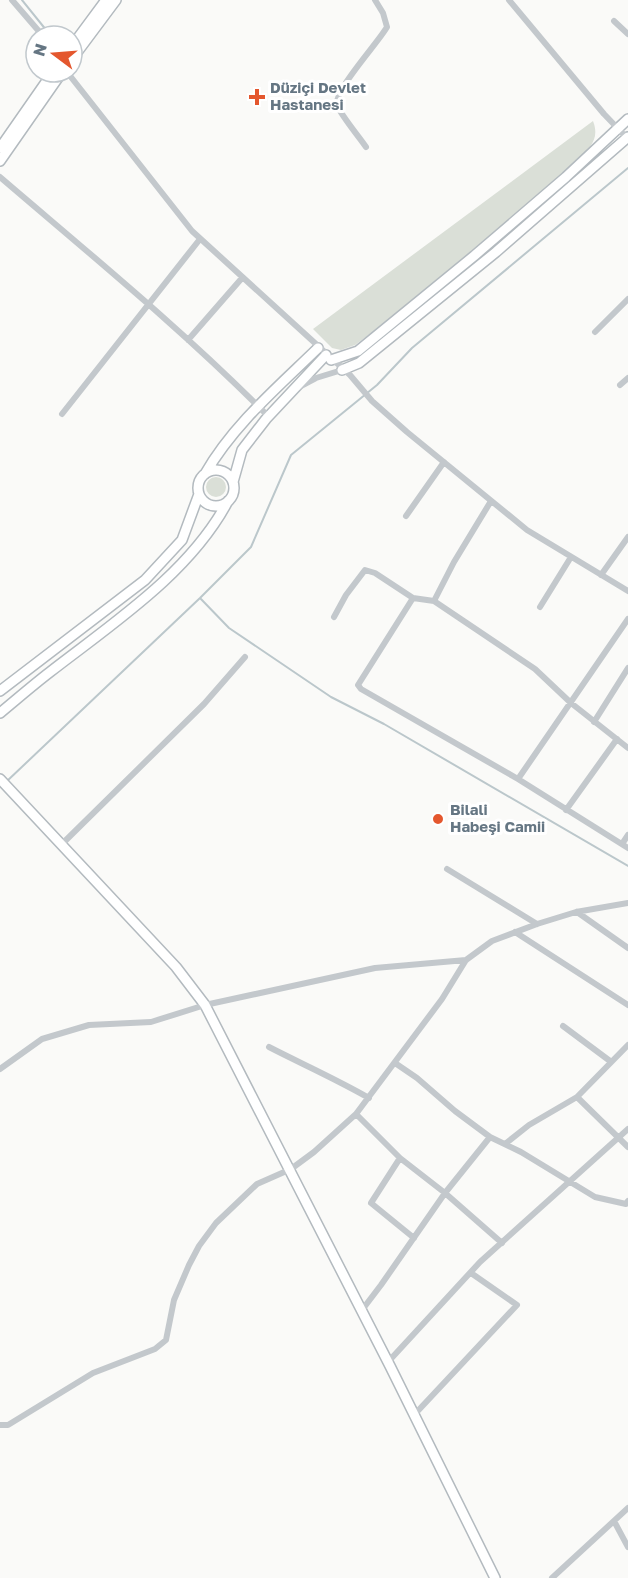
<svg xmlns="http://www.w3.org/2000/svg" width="628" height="1578" viewBox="0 0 628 1578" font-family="'Golos Text',sans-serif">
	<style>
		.green { fill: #dadfd7 }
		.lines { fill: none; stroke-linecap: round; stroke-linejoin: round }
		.stream { stroke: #bbc7cb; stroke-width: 2 }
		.secondary-casing { stroke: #b3babf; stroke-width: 12 }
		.street { stroke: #c3c8cc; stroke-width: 6 }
		.secondary { stroke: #fff; stroke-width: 9 }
		.poi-dot { fill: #e4572e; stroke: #fff; stroke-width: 2 }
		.labels { text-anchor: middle; stroke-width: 6; stroke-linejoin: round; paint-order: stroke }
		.poi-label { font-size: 15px; font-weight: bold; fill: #657683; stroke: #fff; text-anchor: start }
	</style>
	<rect width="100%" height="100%" fill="#fafaf8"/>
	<!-- green -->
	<path class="green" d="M 593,121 C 600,139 590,147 579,160 L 425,293 L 355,345 L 341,350 L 332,348 L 313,329 Z
		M206 487a10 10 0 1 1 20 0a10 10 0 1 1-20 0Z"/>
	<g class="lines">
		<!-- stream -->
		<path class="stream" d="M 22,0 L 51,36
			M 200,598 L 229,628 L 331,697 L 384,724 L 628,866
			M 6,782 L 200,598 L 251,547 L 291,455 L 377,385 L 412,348 L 628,168"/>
		<!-- secondary casing -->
		<g class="secondary-casing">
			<path id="secondary" d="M 72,46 L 106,0
				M 72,59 L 116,0
				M 0,148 L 53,72
				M 0,161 L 62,72
				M 331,360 L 358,351 L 474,256 L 566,177 L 628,119
				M 342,370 L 359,363 L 496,252 L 628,137
				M198 488a18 18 0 1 1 36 0a18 18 0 1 1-36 0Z
				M 205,474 C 233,425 278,387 318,348
				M 233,482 L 242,450 L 266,419 L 326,355
				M 0,691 L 145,580 L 182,540 L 199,494
				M 0,713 C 17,699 33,685 50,672 C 113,623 190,573 228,501
				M 0,779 L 176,967 L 205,1005 L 390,1366 L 495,1578"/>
		</g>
		<!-- street -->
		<path class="street" d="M 12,0 L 43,36
			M 509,0 L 604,114 L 628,139
			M 614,21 L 628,34
			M 67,72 L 192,231 L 350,375 L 372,401 L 407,432 L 527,530 L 628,591
			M 366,147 C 360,138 340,114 337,105 C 334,90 378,43 387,27 L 383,13 L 375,0
			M 0,177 C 91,255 184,331 268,416
			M 595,332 L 628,299
			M 188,340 L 242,278
			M 620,385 L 628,378
			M 299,387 L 316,378 L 342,370
			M 62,414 L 200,239
			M 406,516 L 444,462
			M 601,575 L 628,537
			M 413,598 L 358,685 L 361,689 L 518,779 L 628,619
			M 434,601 L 454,562 L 491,501
			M 540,607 L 571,557
			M 334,617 L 346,595 L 365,570 L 375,573 L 413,598 L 434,601 L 535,669 L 571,703 L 628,748
			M 594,722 L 628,668
			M 518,779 L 628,848
			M 566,810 L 617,739
			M 62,844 L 204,704 L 245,657
			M 622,844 L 628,835
			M 447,869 L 537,924
			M 577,912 L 628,948
			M 515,932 L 628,1005
			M 563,1026 L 610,1061
			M 269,1047 C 302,1064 336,1079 369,1098
			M 395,1063 L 417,1078 L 455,1111 L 490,1137 L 521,1152 L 595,1197 L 626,1204 L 628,1201
			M 0,1069 L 42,1039 L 89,1025 L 151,1022 L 205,1005 L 375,968 L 466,960
			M 577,1097 L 628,1147
			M 356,1114 L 400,1158 L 445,1193 L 502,1243
			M 505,1144 L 529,1125 L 577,1097 L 628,1045
			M 400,1158 L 371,1203 L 414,1238
			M 362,1310 L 381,1285 L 445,1193 L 490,1137
			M 388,1362 L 480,1262 L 628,1129
			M 414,1415 L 517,1305 L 471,1273
			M 0,1425 L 8,1425 L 93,1373 L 155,1349 L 166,1340 L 174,1300 L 189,1265 L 199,1246 L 216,1223 L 257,1184 L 291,1169 L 314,1152 L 356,1114 L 442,999 L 466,960 L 492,941 L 537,924 L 576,912 L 628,903
			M 614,1521 L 628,1547
			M 552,1578 L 628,1508"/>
		<!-- secondary -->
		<use href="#secondary" class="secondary"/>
	</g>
	<!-- markers -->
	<g class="poi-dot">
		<path d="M254 88h6v6h6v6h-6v6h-6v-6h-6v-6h6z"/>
		<circle cx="438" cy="819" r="6"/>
	</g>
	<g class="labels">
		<!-- poi labels -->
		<g class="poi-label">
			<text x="270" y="93">Düziçi Devlet<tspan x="270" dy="17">Hastanesi</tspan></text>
			<text x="450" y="815">Bilali<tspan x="450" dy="17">Habeşi Camii</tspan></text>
		</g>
	</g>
	<!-- north arrow -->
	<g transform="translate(54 54) rotate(286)"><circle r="28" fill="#ffffff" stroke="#c1c8cd" stroke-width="1.5"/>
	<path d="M0-4.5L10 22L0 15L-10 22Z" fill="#e4572e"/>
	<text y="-9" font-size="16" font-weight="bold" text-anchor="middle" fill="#657683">N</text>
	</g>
</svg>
